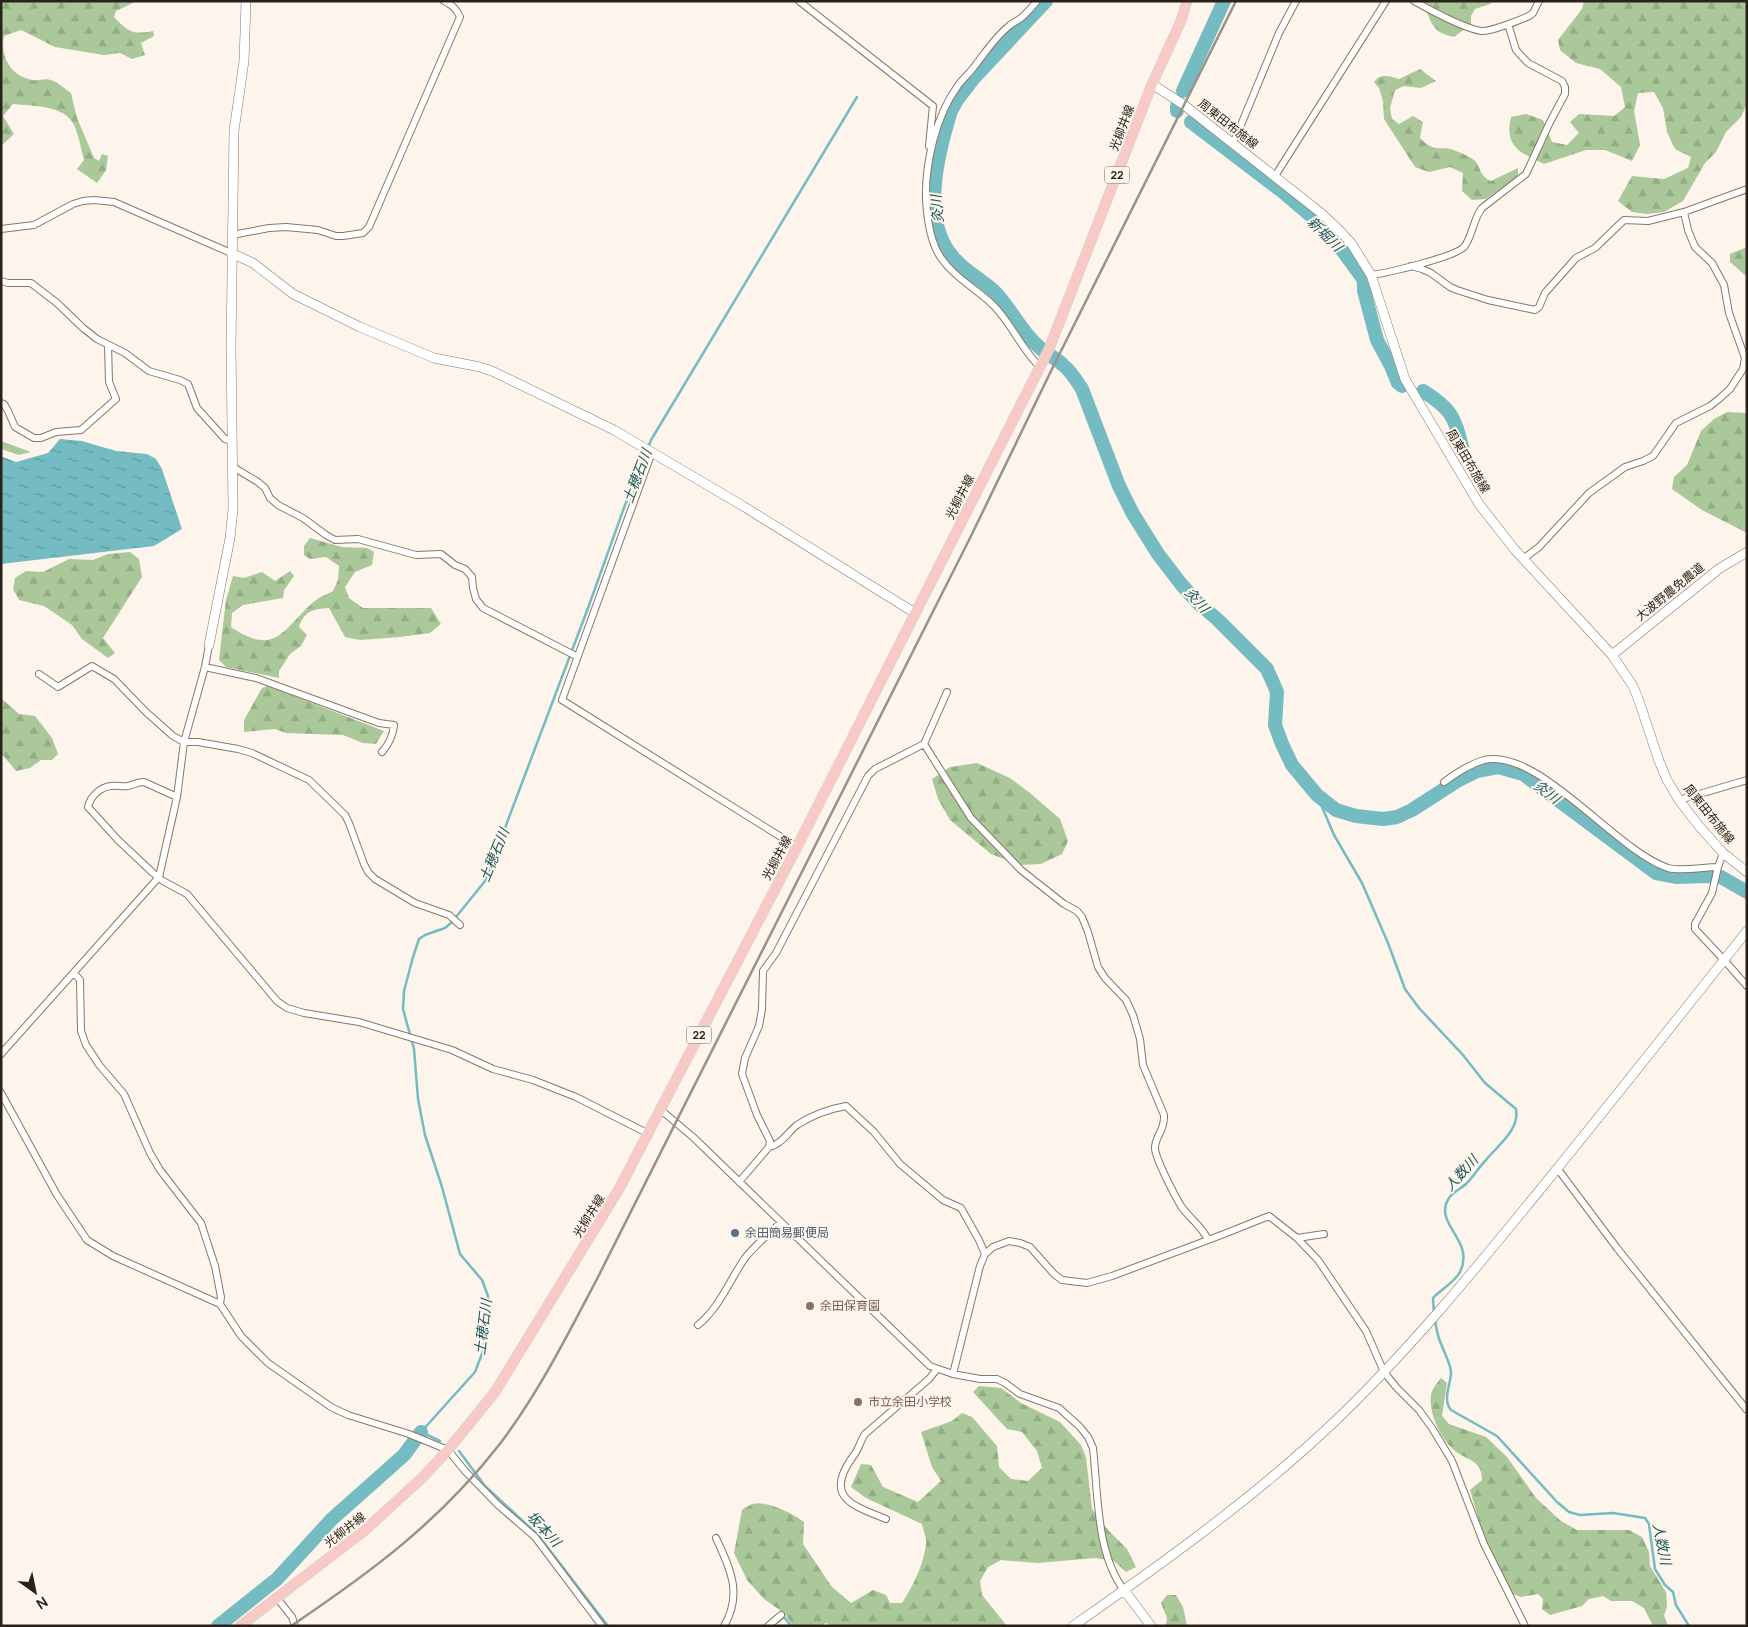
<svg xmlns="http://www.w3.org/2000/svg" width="1748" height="1627" viewBox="0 0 1748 1627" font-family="Manrope,'Noto Sans JP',sans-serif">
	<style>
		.forest { fill: url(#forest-firs) }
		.water { fill: url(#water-ripples) }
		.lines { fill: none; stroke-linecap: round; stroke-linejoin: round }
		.stream { stroke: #74bcc1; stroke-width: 2.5 }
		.river { stroke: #74bcc1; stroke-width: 14 }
		.street-casing { stroke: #8a7763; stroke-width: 8 }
		.secondary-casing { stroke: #8a7763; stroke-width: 10 }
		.primary-casing { stroke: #d4d3d1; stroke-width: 11 }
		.street { stroke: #fff; stroke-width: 6 }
		.secondary { stroke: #fff; stroke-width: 9 }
		.primary { stroke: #f7cac5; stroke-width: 10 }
		.rail { stroke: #9a928a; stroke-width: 2.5 }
		.service-dot { fill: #5c6f8a; stroke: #fdf4ec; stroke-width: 2 }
		.education-dot { fill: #8d6e63; stroke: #fdf4ec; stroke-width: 2 }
		.labels { text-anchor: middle; stroke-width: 4; stroke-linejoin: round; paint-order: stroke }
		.shield { fill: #fdf4ec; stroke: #696159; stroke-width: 1 }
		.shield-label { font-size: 11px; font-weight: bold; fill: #2a221a }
		.street-label { font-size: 12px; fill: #2a221a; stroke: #fdf4ec }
		.service-label { font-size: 12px; fill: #4e5e75; stroke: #fdf4ec; text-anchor: start }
		.education-label { font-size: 12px; fill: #785e54; stroke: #fdf4ec; text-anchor: start }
		.water-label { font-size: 14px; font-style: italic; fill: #19575b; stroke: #fdf4ec }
	</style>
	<defs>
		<pattern id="forest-firs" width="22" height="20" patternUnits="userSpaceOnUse" patternTransform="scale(1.25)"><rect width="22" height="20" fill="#aac899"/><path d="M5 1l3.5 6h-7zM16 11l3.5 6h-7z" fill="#92ac83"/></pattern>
		<pattern id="water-ripples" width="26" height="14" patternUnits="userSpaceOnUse" patternTransform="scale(1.25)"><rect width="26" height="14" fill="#74bcc1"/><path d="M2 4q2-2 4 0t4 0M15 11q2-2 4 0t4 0" fill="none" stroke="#5f989c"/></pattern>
	</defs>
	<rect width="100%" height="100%" fill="#fdf4ec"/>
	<!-- forest -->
	<path class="forest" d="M 1,1 L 137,1 L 116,11 L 114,17 C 128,32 133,35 153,31 L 154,36 L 141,43 L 145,55 L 132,59 L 120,53 L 104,55 L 55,47 L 21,30 L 4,36 C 0,56 10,76 32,80 C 38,81 45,78 51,80 C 58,82 65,89 71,93 L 77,118 L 94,158 L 99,161 L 102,154 L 108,156 L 106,170 L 97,183 L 77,169 L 84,160 C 81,149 79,136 74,125 C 65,105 32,106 13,104 L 3,116 L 14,134 L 1,146 Z
		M 1420,1 L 1492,1 L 1490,4 L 1475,9 L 1471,16 L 1471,24 L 1454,37 C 1426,31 1434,18 1420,1 Z
		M 1584,1 L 1747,1 L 1747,103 L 1741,117 L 1726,132 L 1716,152 L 1705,163 L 1683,201 L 1664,212 L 1647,214 L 1632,212 L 1618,201 L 1632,176 L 1664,179 L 1688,168 L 1691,157 L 1675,149 L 1667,132 L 1663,108 L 1654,92 L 1638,93 L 1634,111 L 1640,145 L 1632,161 L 1605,150 L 1586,150 L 1544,164 C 1520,153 1504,146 1511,117 L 1526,114 L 1543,120 L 1552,142 L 1567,145 L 1579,133 L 1570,122 L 1579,114 L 1614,116 L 1625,107 L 1621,87 L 1600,69 L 1576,63 L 1560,50 L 1558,40 L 1582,9 Z
		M 1420,69 L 1436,81 L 1421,88 L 1404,86 L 1395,90 L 1390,108 L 1392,119 L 1399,124 L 1413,116 L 1423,122 L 1420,138 C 1436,155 1442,144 1456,151 C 1461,153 1469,156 1474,160 C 1482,168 1478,175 1491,181 L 1518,168 L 1518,176 L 1486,199 L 1472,200 L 1462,191 L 1463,173 L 1450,167 L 1429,172 L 1415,167 L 1384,119 L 1383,101 L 1379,88 L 1374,82 C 1380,73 1390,76 1399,79 Z
		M 1747,247 L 1747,277 L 1730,262 L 1730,254 Z
		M 1727,412 L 1747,413 L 1747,533 L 1702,510 L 1672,489 L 1674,477 L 1687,465 L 1701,431 L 1714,419 Z
		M 1,441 L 31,452 L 19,455 L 1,449 Z
		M 310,538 L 342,547 L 367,548 L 374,552 L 372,565 L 355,572 L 345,587 L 349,598 L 363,608 L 431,608 L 441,624 L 430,633 L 400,637 L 360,640 L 345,637 L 329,608 C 314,609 305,610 299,627 L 307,635 L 301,646 L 290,654 L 279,671 L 279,678 L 226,667 L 219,660 L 226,600 L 233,576 L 244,578 L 262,572 L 275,581 L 290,571 L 294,576 L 284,590 L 283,598 L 243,605 L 232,613 L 231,627 C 278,659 284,626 316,600 C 321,596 328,594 333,591 L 338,580 L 339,566 L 326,557 L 310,559 L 304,555 L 304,546 Z
		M 130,552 L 139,559 L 142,577 L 103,638 L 115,653 L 108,658 L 82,639 L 72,625 L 44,606 L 19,600 L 13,589 L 15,578 L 26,571 L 43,572 L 69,559 L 93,560 L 108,554 Z
		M 268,686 L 384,731 L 376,744 L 363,743 L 343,735 L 286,733 L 275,729 L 244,732 L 244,720 L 262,688 Z
		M 1,698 L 19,714 L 35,716 L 52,738 L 58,754 L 52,760 L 41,760 L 30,768 L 16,771 L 1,753 Z
		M 977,763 L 1010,778 L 1030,793 L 1060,819 L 1068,841 L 1062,854 L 1041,864 L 1020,865 L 991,854 L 950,820 L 938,799 L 932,779 L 950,767 Z
		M 1441,1378 L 1447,1383 L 1442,1416 L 1449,1424 L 1486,1437 L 1507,1457 L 1536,1498 L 1561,1521 L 1577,1530 L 1629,1530 L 1642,1537 L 1649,1552 L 1650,1566 L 1666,1592 L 1667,1607 L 1664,1615 L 1668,1626 L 1653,1626 L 1644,1608 L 1632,1601 L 1611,1601 L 1603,1596 L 1589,1599 L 1582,1606 L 1550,1615 L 1542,1609 L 1543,1599 L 1538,1594 L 1521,1597 L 1513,1594 L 1485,1541 L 1470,1490 L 1482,1480 C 1482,1461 1470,1461 1458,1453 C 1442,1443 1428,1413 1431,1395 C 1432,1389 1437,1383 1441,1378 Z
		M 979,1386 L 1001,1388 L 1021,1403 L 1060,1422 L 1081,1445 L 1086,1457 L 1092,1509 L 1108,1530 L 1127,1549 L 1136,1567 L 1126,1572 L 1114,1561 L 1095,1558 L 1038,1563 L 1001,1560 L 988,1567 L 980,1581 L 982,1595 L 1007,1626 L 834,1626 L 826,1623 L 820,1626 L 793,1626 L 784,1613 L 764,1599 L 747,1580 L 734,1553 L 742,1510 C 745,1508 749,1505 753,1504 C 766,1500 794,1514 804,1522 L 803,1544 L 832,1587 L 851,1603 L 873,1590 L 886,1595 L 890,1603 L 902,1603 C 913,1586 924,1564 926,1544 C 927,1538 923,1530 922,1524 L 866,1498 L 851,1487 L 861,1464 L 871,1465 L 883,1487 L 918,1502 L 941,1481 L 932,1467 L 921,1432 L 952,1421 L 962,1413 L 972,1417 L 997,1446 L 999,1467 L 1011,1479 L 1028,1481 L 1042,1468 L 1037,1451 L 1022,1432 L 1007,1429 L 973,1392 Z
		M 1167,1595 L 1176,1595 L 1183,1607 L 1187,1626 L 1166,1626 L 1167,1618 L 1161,1603 Z"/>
	<!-- water -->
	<path class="water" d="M 60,439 L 82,441 L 116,451 L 147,454 L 156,459 L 162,469 L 182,529 L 154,546 L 1,564 L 1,456 L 16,462 L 48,453 Z"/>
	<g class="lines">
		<!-- stream -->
		<path class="stream" d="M 1317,795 L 1334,835 L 1362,883 L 1388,943 L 1405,989 L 1419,1008 L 1463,1055 L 1485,1083 L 1516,1109 C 1520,1130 1497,1146 1486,1160 C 1479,1167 1474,1176 1467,1183 C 1461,1189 1453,1192 1449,1198 C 1432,1224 1476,1240 1460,1272 C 1454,1283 1441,1289 1433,1298 L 1434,1314
			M 1435,1319 C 1436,1328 1438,1338 1442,1346 C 1445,1355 1450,1362 1451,1372 C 1451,1385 1442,1399 1451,1410 L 1497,1436 L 1557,1502 L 1569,1512 L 1580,1515 L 1613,1513 L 1645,1518 L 1649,1524 L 1655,1569 L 1665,1585 L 1673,1592 L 1676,1605 L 1689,1626
			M 440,1441 L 421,1432 L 475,1372 L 483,1351 L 489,1310 L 488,1296 L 482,1280 L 460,1254 L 442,1187 L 425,1135 L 418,1099 L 414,1049 L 403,1009 L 404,991 L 413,957 L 419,939 L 425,935 L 445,928 L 452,922 L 485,881 L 588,608 L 625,505 L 651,440 L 857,97
			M 459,1451 L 485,1486 L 538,1535 L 608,1626
			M 775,1624 L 784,1617 L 791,1626"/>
		<!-- river -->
		<path class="river" d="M 1046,1 L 973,79 L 957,100 L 951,111 C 938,153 920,220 953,257 C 965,272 983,280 996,293 C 1012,310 1021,332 1039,347 C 1046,354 1056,358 1063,365 C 1071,371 1076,380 1082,389 L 1119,486 L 1133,514 L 1158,554 L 1181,584 L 1198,603 L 1217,619 L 1267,669 L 1277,692 L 1275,725 L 1282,744 L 1292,765 L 1317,795 L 1336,810 L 1356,816 L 1383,819 L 1397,817 L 1412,810 L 1457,781 L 1477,771 L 1498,767 L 1523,774 L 1656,873 L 1677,877 L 1708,876 L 1721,877 L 1747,892
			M 1183,91 L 1224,1
			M 1177,106 L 1177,111
			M 1191,122 L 1283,192 L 1318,222 L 1337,243 L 1364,280 L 1364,291 L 1377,340 L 1391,366 L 1398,383 L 1402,386
			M 1423,391 C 1450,408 1455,416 1462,447
			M 218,1626 L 277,1579 L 332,1519 L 404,1455 L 421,1432"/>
		<!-- street casing -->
		<g class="street-casing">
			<path id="street" d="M 799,1 L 933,106 L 929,146
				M 1037,1 C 1032,7 1027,13 1021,18 C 1017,21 1012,23 1009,26 C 995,37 985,53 974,67 C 969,74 962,79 957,87 C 936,116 925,163 926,199 C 927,218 930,242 941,258 C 954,277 975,288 992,304 C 1011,322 1021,349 1040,367
				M 1414,1 C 1430,10 1464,28 1481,31 C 1490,32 1520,20 1529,16 L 1533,13 L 1539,1
				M 1232,142 L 1236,137 L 1279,33 L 1296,1
				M 1275,176 L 1386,1
				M 1,229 L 34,225 L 73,204 L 83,201 L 94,200 L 114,202 L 231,253
				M 232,235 L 269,228 L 286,227 L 318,230 L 336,236 L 343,236 L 363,233 L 369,227 L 460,17 C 456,8 452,5 444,1
				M 1411,266 L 1422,269 L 1431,273 L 1450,287 L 1457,290 L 1488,300 L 1535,310 L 1539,307 L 1545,293 L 1576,258 L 1595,248 L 1624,220 L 1648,221 L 1684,212 L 1747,189
				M 1371,275 C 1388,273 1454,257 1464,247 C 1472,238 1473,219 1482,208 L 1526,174 L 1550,122 L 1565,94 L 1565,87 L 1562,81 L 1528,63 L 1516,50 L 1508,24
				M 1,281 L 8,283 L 31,283 L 57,303 L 83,328 L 97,339 L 125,353 L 149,371 L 180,380 L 188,384 L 197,408 L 225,439 L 232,441
				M 1,403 L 4,404 L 8,411 L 15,427 L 34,438 L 41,438 L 56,432 L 81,430 L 116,399 L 109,382 L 108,345
				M 652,452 L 562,700 L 797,847
				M 233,467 L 258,482 L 265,488 L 270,498 L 278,505 L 303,518 L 326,535 L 335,540 L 358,539 L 416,555 L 441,554 L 455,565 L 465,569 L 472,577 L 473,588 L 476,599 L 483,608 L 576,656
				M 1523,559 L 1539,547 L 1589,493 L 1625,467 L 1643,461 L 1653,456 L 1676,423 L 1710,406 L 1719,399 L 1730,389 L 1743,369 L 1745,358 L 1729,313 L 1724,285 L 1712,263 L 1695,247 L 1688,230 L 1684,212
				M 205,667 L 256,678 L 379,723 L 394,725 C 393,736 389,744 382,752
				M 39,674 L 58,687 L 92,666 L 114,679 L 146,712 L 173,736 L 184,742 L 198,742 L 238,749 L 252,753 L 309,780 L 345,815 L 349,823 L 364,864 L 368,872 L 375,879 L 415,903 L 449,915 L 460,925
				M 924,744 L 971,818 L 1021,870 L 1064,904 L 1077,911 L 1082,917 L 1088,932 L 1098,967 L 1105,978 L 1126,1000 L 1133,1015 L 1140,1039 L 1143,1065 L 1164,1115 C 1165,1131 1155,1136 1155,1148 C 1155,1158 1175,1196 1181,1206 C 1189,1218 1202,1226 1208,1240
				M 1444,782 C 1456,773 1470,764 1484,760 C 1538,747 1616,851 1668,868 C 1683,872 1702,867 1718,867
				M 177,797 L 144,782 C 137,782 134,785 128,786 C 122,787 117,785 111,786 C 100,787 90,797 88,807 L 118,840 L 153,873 L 163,881 L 187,894 L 277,1001 L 287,1008 L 304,1013 L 359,1022 L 452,1050 L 493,1069 L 533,1080 L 576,1097 L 649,1134
				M 1679,800 L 1747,780
				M 1723,853 L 1718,867 L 1712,893 L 1695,924 L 1695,929 L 1724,960 L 1747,986
				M 74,973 L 80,980 L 81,1031 L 86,1045 L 100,1066 L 124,1094 L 150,1153 L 160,1170 L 201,1223 L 215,1266 L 221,1297 L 220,1304
				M 1,1054 L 159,877 L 177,797 L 184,742 L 205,667 L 209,645
				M 1,1093 L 57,1195 L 87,1240 L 113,1256 L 220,1304 L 241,1336 L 268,1363 L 331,1407 L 348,1415 L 409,1434 L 448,1450 L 465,1471 L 498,1505 L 535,1537 L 602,1626
				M 661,1110 L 694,1138 L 930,1366 L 953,1374 L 980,1379 L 997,1379 L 1005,1383 L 1020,1394 L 1059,1408 L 1080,1427 L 1088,1437 L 1093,1448 C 1098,1492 1096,1554 1124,1590
				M 769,1147 C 781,1145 788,1132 797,1125 C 812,1115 829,1109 846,1106 L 874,1132 L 900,1164 L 943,1200 L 961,1208 L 979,1240 L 985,1254
				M 1557,1168 L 1617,1248 L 1747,1410
				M 739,1182 L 769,1147 L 770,1141 L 757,1115 L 742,1074 L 745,1058 L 759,1026 L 762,1009 L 763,971 L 776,953 L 868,776 L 875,769 L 924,744 L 947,692
				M 1297,1238 L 1324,1234
				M 698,1325 C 720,1307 729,1281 745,1258 C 755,1245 769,1234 781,1222
				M 953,1374 L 980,1266 L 985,1254 L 993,1247 L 1009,1241 L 1020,1243 L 1030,1247 L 1054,1274 L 1062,1280 L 1087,1283 L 1112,1276 L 1224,1234 L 1269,1216 L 1297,1238 L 1318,1260 L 1366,1331 L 1384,1372 L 1396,1387 L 1419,1410 L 1432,1428 L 1452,1461 L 1484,1544 L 1525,1626
				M 886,1519 C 851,1505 823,1497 854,1455 C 859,1449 860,1441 865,1434 L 929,1379 L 937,1369
				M 716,1538 C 730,1568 743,1594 724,1626
				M 277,1598 L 292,1617 L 295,1626
				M 768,1626 L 781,1615"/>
		</g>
		<!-- secondary casing -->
		<g class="secondary-casing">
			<path id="secondary" d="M 1152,84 L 1184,105 L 1321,213 L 1339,230 L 1351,243 L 1371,275 L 1405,379 L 1479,504 L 1515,550 L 1612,655 L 1633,686 L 1639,701 L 1659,761 L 1667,780 L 1679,800 L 1699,826 L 1723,853 L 1747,872
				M 231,253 L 253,263 L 293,294 L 360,327 L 434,358 L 480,367 L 492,371 L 614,430 L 743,506 L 915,613
				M 209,645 L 230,538 L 233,509 L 231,346 L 234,131 L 244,61 L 246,1
				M 1612,655 L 1720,568 L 1747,552
				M 1124,1590 L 1151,1626
				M 1073,1626 C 1163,1563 1251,1500 1331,1425 C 1407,1353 1473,1272 1539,1191 C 1609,1105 1678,1018 1747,931"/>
		</g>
		<!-- primary casing -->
		<g class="primary-casing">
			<path id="primary" d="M 240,1626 L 364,1531 L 423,1477 L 448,1450 L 495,1392 L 619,1189 L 797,847 L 1049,349 L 1152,84 L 1181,21 L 1187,1"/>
		</g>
		<!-- street -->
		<use href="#street" class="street"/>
		<!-- secondary -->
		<use href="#secondary" class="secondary"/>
		<!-- primary -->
		<use href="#primary" class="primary"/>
		<!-- rail -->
		<path class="rail" d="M 291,1626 C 371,1572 439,1522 499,1445 C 538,1394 567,1336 597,1279 L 971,536 L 1052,369 L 1236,1"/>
	</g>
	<!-- markers -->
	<circle class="service-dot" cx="735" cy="1233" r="5"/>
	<g class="education-dot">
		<circle cx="810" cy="1306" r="5"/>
		<circle cx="858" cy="1402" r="5"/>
	</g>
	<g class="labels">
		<!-- shield labels -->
		<g class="shield">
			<rect x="1104.5" y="166.5" width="25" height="17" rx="4"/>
			<rect x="686.5" y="1026.5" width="25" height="17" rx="4"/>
		</g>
		<g class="shield-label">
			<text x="1117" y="179">22</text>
			<text x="699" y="1039">22</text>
		</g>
		<!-- street labels -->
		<g class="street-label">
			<text transform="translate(1228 124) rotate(38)" y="4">周東田布施線</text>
			<text transform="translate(1122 128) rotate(-69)" y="4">光柳井線</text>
			<text transform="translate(1468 461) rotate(59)" y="4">周東田布施線</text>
			<text transform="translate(960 497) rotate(-63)" y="4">光柳井線</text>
			<text transform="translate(1670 592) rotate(-39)" y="4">大波野農免農道</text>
			<text transform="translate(1709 814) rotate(51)" y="4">周東田布施線</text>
			<text transform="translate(777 858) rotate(-62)" y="4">光柳井線</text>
			<text transform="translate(589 1216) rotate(-58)" y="4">光柳井線</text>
			<text transform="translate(345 1530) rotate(-38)" y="4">光柳井線</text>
		</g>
		<!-- service labels -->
		<g class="service-label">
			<text x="745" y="1237">余田簡易郵便局</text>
		</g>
		<!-- education labels -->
		<g class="education-label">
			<text x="820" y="1310">余田保育園</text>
			<text x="868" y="1406">市立余田小学校</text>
		</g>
		<!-- water labels -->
		<g class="water-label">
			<text transform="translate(937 209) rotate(-95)" y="5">灸川</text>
			<text transform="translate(1325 234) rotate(45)" y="5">新堀川</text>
			<text transform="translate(637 476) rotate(-69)" y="5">土穂石川</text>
			<text transform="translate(1197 600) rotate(48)" y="5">灸川</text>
			<text transform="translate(1547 792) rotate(37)" y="5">灸川</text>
			<text transform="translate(494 855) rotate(-68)" y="5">土穂石川</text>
			<text transform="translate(1461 1173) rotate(-48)" y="5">人数川</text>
			<text transform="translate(483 1327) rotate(-83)" y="5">土穂石川</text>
			<text transform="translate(544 1529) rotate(47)" y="5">坂本川</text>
			<text transform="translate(1662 1544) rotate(78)" y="5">人数川</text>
		</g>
	</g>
	<!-- border -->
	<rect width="1748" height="1627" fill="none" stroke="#2a221a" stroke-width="5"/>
	<!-- north arrow -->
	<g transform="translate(35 1592) rotate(147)" stroke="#fdf4ec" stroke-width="4" paint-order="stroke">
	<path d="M0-4L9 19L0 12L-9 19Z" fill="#2a221a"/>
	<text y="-8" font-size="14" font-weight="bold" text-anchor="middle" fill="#2a221a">N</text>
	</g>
</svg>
